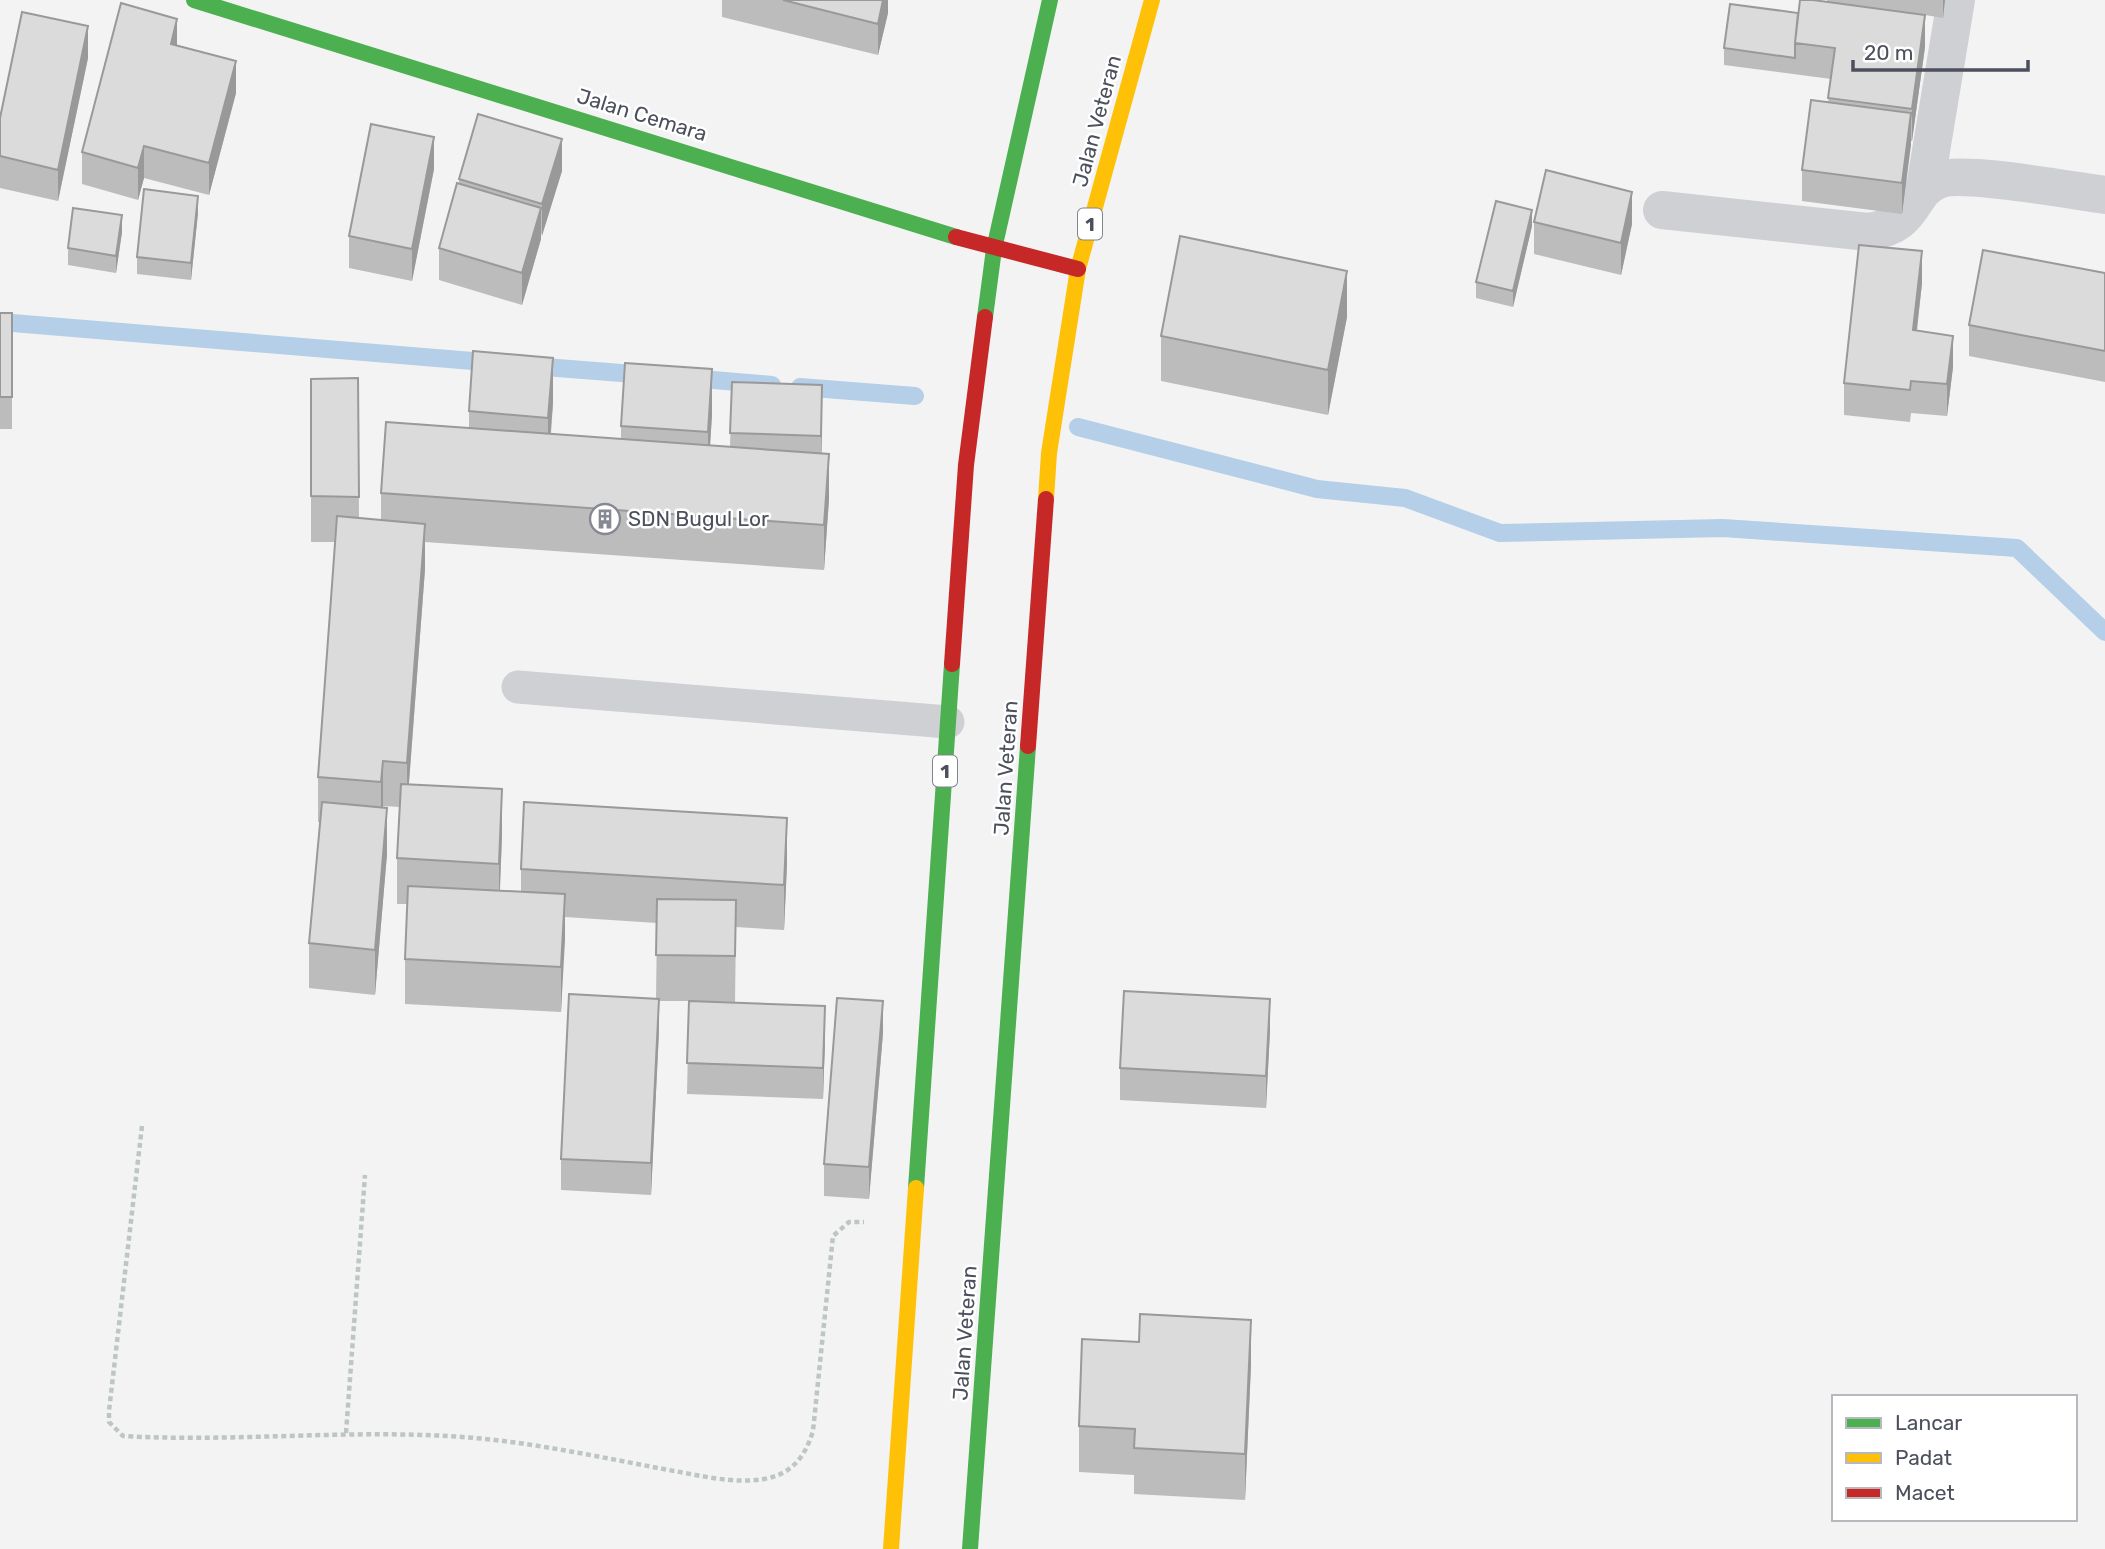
<svg xmlns="http://www.w3.org/2000/svg" width="2105" height="1549" viewBox="0 0 2105 1549" font-family="Rubik,sans-serif">
	<style>
		.lines { fill: none; stroke-linecap: round; stroke-linejoin: round }
		.stream { stroke: #b4cfe7; stroke-width: 18 }
		.path { stroke: #bdc6c5; stroke-width: 4.5; stroke-dasharray: 5 3.5; stroke-linecap: butt }
		.lane { stroke: #ced0d3; stroke-width: 33 }
		.street { stroke: #ced0d3; stroke-width: 38 }
		.fast { stroke: #4caf50; stroke-width: 16 }
		.slow { stroke: #ffc107; stroke-width: 16 }
		.jam { stroke: #c62828; stroke-width: 16 }
		.wall { fill: #bcbcbd }
		.shaded-wall { fill: #99999a }
		.building { fill: #dbdbdc; stroke: #99999a; stroke-width: 2 }
		.labels { text-anchor: middle; stroke-width: 5; stroke-linejoin: round; paint-order: stroke }
		.shield { fill: #fff; stroke: #82848e; stroke-width: 2 }
		.shield-label { font-size: 19px; font-weight: bold; fill: #4c505d }
		.street-label { font-size: 21px; fill: #4c505d; stroke: #fff }
		.poi-label { font-size: 21px; fill: #4c505d; stroke: #fff; text-anchor: start }
	</style>
	<rect width="100%" height="100%" fill="#f3f3f3"/>
	<g class="lines">
		<!-- stream -->
		<path class="stream" d="M 0,322 L 497,363
			M 532,366 L 647,375
			M 689,378 L 772,385
			M 800,387 L 915,396
			M 1078,427 L 1317,489 L 1405,498 L 1500,533 L 1723,528 L 2017,548 L 2105,632"/>
		<!-- path -->
		<path class="path" d="M 142,1126 L 109,1411 L 109,1422 L 123,1436 C 247,1443 371,1426 495,1440 C 555,1447 615,1460 674,1471 C 703,1476 734,1484 764,1479 C 792,1474 805,1457 813,1431 L 833,1236 L 849,1222 L 864,1222
			M 346,1433 L 365,1175"/>
		<!-- lane -->
		<path class="lane" d="M 518,687 L 948,722"/>
		<!-- street -->
		<path class="street" d="M 1925,187 L 1956,0
			M 1662,210 L 1868,232 C 1919,225 1907,193 1938,180 C 1963,170 2073,191 2105,195"/>
		<!-- fast -->
		<path class="fast" d="M 194,0 L 956,237
			M 985,317 L 994,249 L 1050,0
			M 916,1188 L 952,664
			M 970,1549 L 1028,746"/>
		<!-- slow -->
		<path class="slow" d="M 1046,499 L 1049,453 L 1078,269 L 1152,0
			M 891,1549 L 916,1188"/>
		<!-- jam -->
		<path class="jam" d="M 956,237 L 1078,269
			M 952,664 L 966,465 L 985,317
			M 1028,746 L 1046,499"/>
	</g>
	<!-- wall -->
	<path class="wall" d="M 722,0 L 888,0 L 888,13 L 878,55 L 722,17 Z
		M 1827,0 L 1945,0 L 1943,18 L 1925,15 L 1925,47 L 1912,141 L 1911,141 L 1902,214 L 1802,201 L 1802,170 L 1828,102 L 1831,79 L 1724,65 L 1724,48 L 1798,13 L 1827,2 Z
		M 177,45 L 236,93 L 209,195 L 144,178 L 138,200 L 82,184 L 82,152 Z
		M 88,58 L 58,201 L 0,188 L 0,118 Z
		M 434,169 L 412,281 L 349,268 L 349,236 Z
		M 562,171 L 541,236 L 541,239 L 522,305 L 439,280 L 439,248 L 459,183 L 459,179 Z
		M 198,213 L 191,280 L 137,274 L 137,257 Z
		M 1534,222 L 1632,224 L 1621,275 L 1534,254 Z
		M 1532,226 L 1513,307 L 1476,298 L 1476,282 Z
		M 122,232 L 116,273 L 68,265 L 68,248 Z
		M 2105,273 L 2105,382 L 1969,356 L 1969,325 Z
		M 1922,283 L 1917,331 L 1953,367 L 1947,416 L 1911,413 L 1910,422 L 1844,415 L 1844,383 Z
		M 0,313 L 12,313 L 12,429 L 0,429 Z
		M 1347,317 L 1328,415 L 1161,381 L 1161,336 Z
		M 358,378 L 359,518 L 381,520 L 381,493 L 469,428 L 469,411 L 553,403 L 551,434 L 621,439 L 621,426 L 712,415 L 710,445 L 730,447 L 732,382 L 822,385 L 821,453 L 829,499 L 824,570 L 425,542 L 425,569 L 409,784 L 502,835 L 500,891 L 521,892 L 521,869 L 787,864 L 784,930 L 736,927 L 735,1002 L 699,1001 L 825,1037 L 823,1099 L 687,1094 L 689,1001 L 659,1001 L 659,1031 L 651,1195 L 561,1190 L 561,1159 L 656,999 L 657,923 L 565,917 L 561,1012 L 405,1004 L 405,959 L 407,904 L 397,904 L 397,858 L 400,807 L 383,806 L 387,854 L 375,995 L 309,988 L 309,943 L 320,822 L 318,822 L 318,777 L 336,542 L 311,542 L 311,379 Z
		M 1270,1031 L 1266,1108 L 1120,1100 L 1120,1068 Z
		M 883,1033 L 869,1199 L 824,1196 L 824,1164 Z
		M 1251,1365 L 1245,1500 L 1134,1494 L 1134,1475 L 1079,1472 L 1079,1426 Z"/>
	<!-- shaded-wall -->
	<path class="shaded-wall" d="M 883,0 L 888,0 L 888,13 L 878,55 L 878,24 Z
		M 1943,0 L 1945,0 L 1943,18 Z
		M 1925,15 L 1925,47 L 1912,141 L 1912,109 Z
		M 177,19 L 177,51 L 171,44 Z
		M 88,26 L 88,58 L 58,201 L 58,170 Z
		M 236,61 L 236,93 L 209,195 L 209,163 Z
		M 1911,113 L 1911,145 L 1902,214 L 1902,183 Z
		M 434,137 L 434,169 L 412,281 L 412,249 Z
		M 562,139 L 562,171 L 542,236 L 542,204 Z
		M 144,146 L 144,178 L 138,200 L 138,168 Z
		M 1632,192 L 1632,224 L 1621,275 L 1621,243 Z
		M 198,196 L 198,213 L 191,280 L 191,263 Z
		M 541,208 L 541,239 L 522,305 L 522,273 Z
		M 1532,210 L 1532,226 L 1513,307 L 1513,291 Z
		M 122,215 L 122,232 L 116,273 L 116,256 Z
		M 1922,251 L 1922,283 L 1913,362 L 1913,330 Z
		M 1347,271 L 1347,317 L 1328,415 L 1328,370 Z
		M 1953,336 L 1953,367 L 1947,416 L 1947,384 Z
		M 553,358 L 553,403 L 548,463 L 548,418 Z
		M 712,369 L 712,415 L 708,477 L 708,432 Z
		M 822,385 L 822,431 L 821,482 L 821,436 Z
		M 829,454 L 829,499 L 824,570 L 824,525 Z
		M 425,524 L 425,569 L 407,808 L 407,763 Z
		M 383,761 L 383,806 L 381,827 L 381,782 Z
		M 502,789 L 502,835 L 499,909 L 499,864 Z
		M 387,808 L 387,854 L 375,995 L 375,950 Z
		M 787,818 L 787,864 L 784,930 L 784,885 Z
		M 565,894 L 565,940 L 561,1012 L 561,967 Z
		M 659,999 L 659,1031 L 651,1195 L 651,1163 Z
		M 1270,999 L 1270,1031 L 1266,1108 L 1266,1076 Z
		M 883,1001 L 883,1033 L 869,1199 L 869,1167 Z
		M 825,1006 L 825,1037 L 823,1099 L 823,1068 Z
		M 1251,1320 L 1251,1365 L 1245,1500 L 1245,1454 Z"/>
	<!-- building -->
	<path class="building" d="M 783,0 L 883,0 L 878,24 Z
		M 1800,0 L 1813,0 L 1925,15 L 1912,109 L 1828,98 L 1835,48 L 1795,43 Z
		M 121,3 L 177,19 L 171,44 L 236,61 L 209,163 L 144,146 L 138,168 L 82,152 Z
		M 1730,4 L 1798,13 L 1795,43 L 1795,58 L 1724,48 Z
		M 22,12 L 88,26 L 58,170 L 0,156 L 0,118 Z
		M 1811,100 L 1911,113 L 1902,183 L 1802,170 Z
		M 478,114 L 562,139 L 542,204 L 459,179 Z
		M 371,124 L 434,137 L 412,249 L 349,236 Z
		M 1546,170 L 1632,192 L 1621,243 L 1534,222 Z
		M 457,183 L 541,208 L 522,273 L 439,248 Z
		M 144,189 L 198,196 L 191,263 L 137,257 Z
		M 1496,201 L 1532,210 L 1513,291 L 1476,282 Z
		M 73,208 L 122,215 L 116,256 L 68,248 Z
		M 1180,236 L 1347,271 L 1328,370 L 1161,336 Z
		M 1859,245 L 1922,251 L 1913,330 L 1953,336 L 1947,384 L 1911,381 L 1910,390 L 1844,383 Z
		M 1983,250 L 2105,273 L 2105,351 L 1969,325 Z
		M 0,313 L 12,313 L 12,397 L 0,397 Z
		M 473,351 L 553,358 L 548,418 L 469,411 Z
		M 625,363 L 712,369 L 708,432 L 621,426 Z
		M 358,378 L 359,497 L 311,496 L 311,379 Z
		M 732,382 L 822,385 L 821,436 L 730,433 Z
		M 386,422 L 829,454 L 824,525 L 381,493 Z
		M 337,516 L 425,524 L 407,763 L 383,761 L 381,782 L 318,777 Z
		M 401,784 L 502,789 L 499,864 L 397,858 Z
		M 322,802 L 387,808 L 375,950 L 309,943 Z
		M 524,802 L 787,818 L 784,885 L 521,869 Z
		M 408,886 L 565,894 L 561,967 L 405,959 Z
		M 657,899 L 736,900 L 735,956 L 656,955 Z
		M 1124,991 L 1270,999 L 1266,1076 L 1120,1068 Z
		M 569,994 L 659,999 L 651,1163 L 561,1159 Z
		M 837,998 L 883,1001 L 869,1167 L 824,1164 Z
		M 689,1001 L 825,1006 L 823,1068 L 687,1063 Z
		M 1140,1314 L 1251,1320 L 1245,1454 L 1134,1448 L 1135,1429 L 1079,1426 L 1082,1339 L 1139,1342 Z"/>
	<!-- icons -->
	<defs>
		<g id="building-ring" transform="scale(1.575)"><circle r="9.5" fill="#fff" stroke="#868992" stroke-width="1.5"/><path d="M-4-6H4V6H1V3H-1V6H-4ZM-2.5-4.3h1.7v1.8h-1.7ZM.8-4.3h1.7v1.8H.8ZM-2.5-1h1.7V.8h-1.7ZM.8-1h1.7V.8H.8Z" fill="#868992"/></g>
	</defs>
	<g fill-rule="evenodd">
		<use href="#building-ring" x="605" y="519"/>
	</g>
	<g class="labels">
		<!-- shield labels -->
		<g class="shield">
			<rect x="1078" y="208.5" width="24" height="31" rx="5"/>
			<rect x="933" y="755.5" width="24" height="31" rx="5"/>
		</g>
		<g class="shield-label">
			<text x="1090" y="231">1</text>
			<text x="945" y="778">1</text>
		</g>
		<!-- street labels -->
		<g class="street-label">
			<text transform="translate(642 115) rotate(17)" y="7">Jalan Cemara</text>
			<text transform="translate(1097 121) rotate(-75)" y="7">Jalan Veteran</text>
			<text transform="translate(1006 768) rotate(-86)" y="7">Jalan Veteran</text>
			<text transform="translate(965 1333) rotate(-86)" y="7">Jalan Veteran</text>
		</g>
		<!-- poi labels -->
		<g class="poi-label">
			<text x="628" y="526">SDN Bugul Lor</text>
		</g>
	</g>
	<!-- legend -->
	<rect x="1832" y="1395" width="245" height="126" fill="#ffffff" stroke="#b7b9be" stroke-width="2"/>
	<rect x="1846" y="1418" width="35" height="10" fill="#4caf50" stroke="#b7b9be" stroke-width="2"/>
	<text x="1895" y="1430" font-size="21" fill="#4c505d">Lancar</text>
	<rect x="1846" y="1453" width="35" height="10" fill="#ffc107" stroke="#b7b9be" stroke-width="2"/>
	<text x="1895" y="1465" font-size="21" fill="#4c505d">Padat</text>
	<rect x="1846" y="1488" width="35" height="10" fill="#c62828" stroke="#b7b9be" stroke-width="2"/>
	<text x="1895" y="1500" font-size="21" fill="#4c505d">Macet</text>
	<!-- scale -->
	<path d="M1853 60v10h175v-10" fill="none" stroke="#4c505d" stroke-width="3.5"/>
	<text x="1864" y="60" font-size="21" fill="#4c505d" stroke="#ffffff" stroke-width="5" paint-order="stroke">20 m</text>
</svg>
